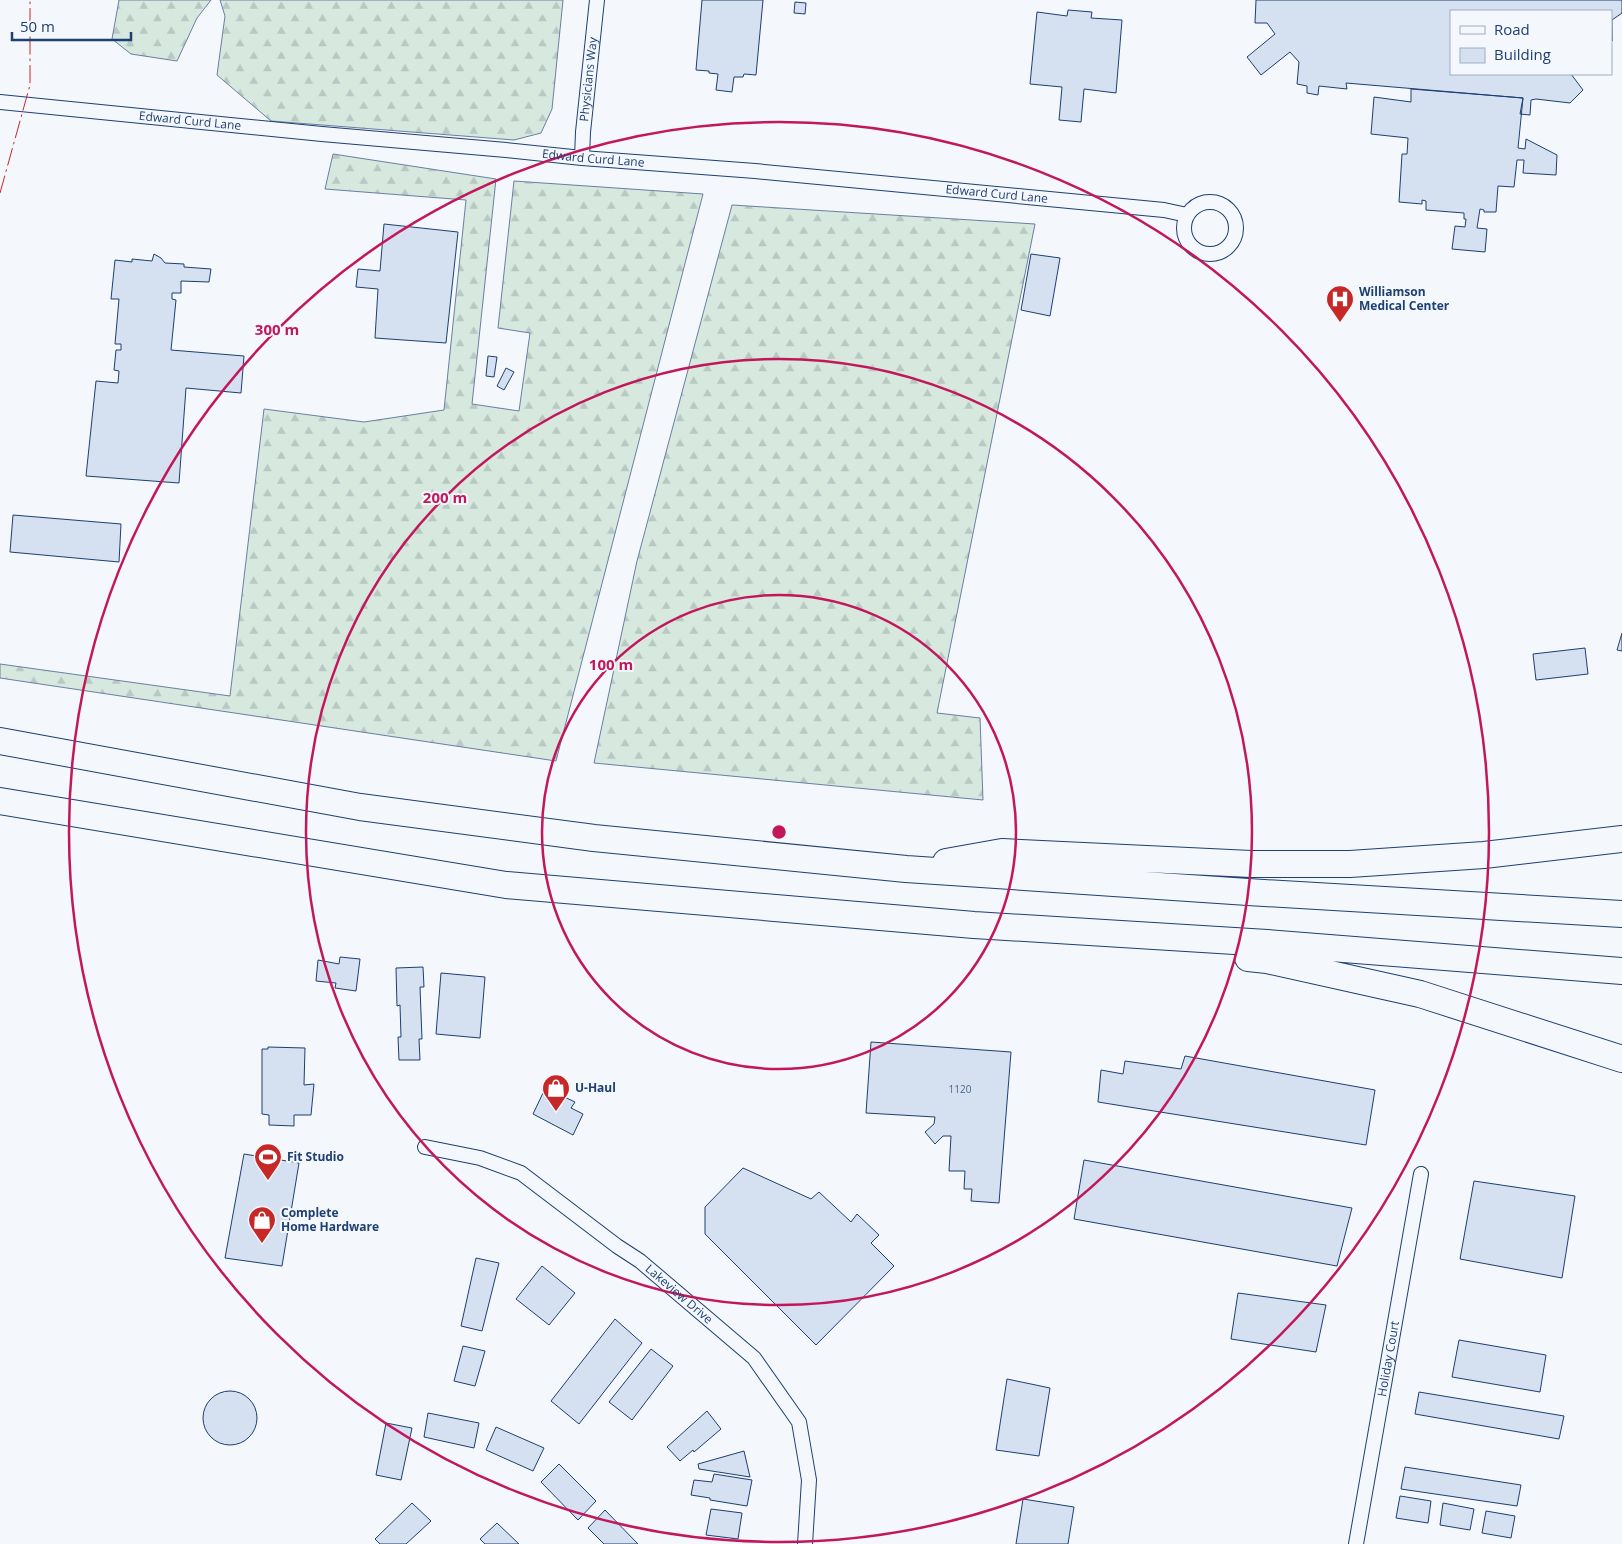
<svg xmlns="http://www.w3.org/2000/svg" width="1622" height="1544" viewBox="0 0 1622 1544" font-family="'Open Sans',sans-serif">
	<style>
		.forest { fill: url(#forest-firs); stroke: #687fa3 }
		.building { fill: #d5e0f0; stroke: #1d3f73 }
		.lines { fill: none; stroke-linecap: round; stroke-linejoin: round }
		.minor-casing { stroke: #1d3f73; stroke-width: 16 }
		.motorway-casing { stroke: #1d3f73; stroke-width: 28 }
		.minor { stroke: #f4f7fb; stroke-width: 14 }
		.motorway { stroke: #f4f7fb; stroke-width: 26 }
		.power { stroke: #c62828; stroke-width: 1; stroke-dasharray: 18 4 2.5 4; stroke-linecap: butt }
		.ring { fill: none; stroke: #c2185b; stroke-width: 2.5 }
		.labels { text-anchor: middle; stroke-width: 4; stroke-linejoin: round; paint-order: stroke }
		.number-label { font-size: 10px; fill: #4b6792 }
		.street-label { font-size: 12px; fill: #1d3f73; stroke: #f4f7fb }
		.poi-label { font-size: 12px; font-weight: bold; fill: #1d3f73; stroke: #f4f7fb; text-anchor: start }
		.centre { fill: #c2185b; stroke: #f4f7fb; stroke-width: 2.5 }
		.ring-label { font-size: 15px; text-anchor: middle; font-weight: bold; fill: #c2185b; stroke: #f4f7fb; stroke-width: 4; stroke-linejoin: round; paint-order: stroke }
	</style>
	<defs>
		<pattern id="forest-firs" width="22" height="20" patternUnits="userSpaceOnUse" patternTransform="scale(1.25)"><rect width="22" height="20" fill="#d7e8df"/><path d="M5 1l3.5 6h-7zM16 11l3.5 6h-7z" fill="#b8c8c3"/></pattern>
	</defs>
	<rect width="100%" height="100%" fill="#f4f7fb"/>
	<!-- forest -->
	<path class="forest" d="M 119,0 L 211,0 L 197,18 L 177,61 L 131,54 L 112,39 Z
		M 220,0 L 563,0 L 552,109 L 541,133 L 514,140 L 271,121 L 217,75 L 225,16 Z
		M 333,154 L 496,179 L 472,404 L 519,411 L 530,333 L 498,328 L 514,181 L 703,194 L 556,761 L 0,678 L 0,664 L 230,696 L 264,409 L 364,422 L 444,410 L 466,200 L 325,189 Z
		M 732,205 L 1035,224 L 937,713 L 980,718 L 983,800 L 594,763 L 637,561 Z"/>
	<!-- building -->
	<path class="building" d="M 702,0 L 763,0 L 756,75 L 744,74 L 743,77 L 734,77 L 732,92 L 716,90 L 718,74 L 709,73 L 709,71 L 696,70 Z
		M 1256,0 L 1622,0 L 1622,13 L 1612,20 L 1612,41 L 1611,11 L 1451,11 L 1451,74 L 1571,74 L 1583,90 L 1570,103 L 1536,99 L 1531,100 L 1530,115 L 1520,114 L 1523,98 L 1346,83 L 1347,89 L 1319,86 L 1318,95 L 1307,93 L 1307,86 L 1297,84 L 1299,62 L 1290,52 L 1261,75 L 1247,57 L 1275,34 L 1267,23 L 1255,23 Z
		M 795,2 L 806,3 L 805,14 L 794,13 Z
		M 1068,10 L 1092,12 L 1091,18 L 1122,20 L 1116,93 L 1084,89 L 1081,122 L 1059,120 L 1062,87 L 1030,84 L 1037,12 L 1067,16 Z
		M 1411,89 L 1523,98 L 1518,148 L 1525,149 L 1526,139 L 1557,155 L 1556,175 L 1523,173 L 1524,160 L 1517,160 L 1514,187 L 1498,186 L 1496,212 L 1484,212 L 1484,210 L 1480,209 L 1477,228 L 1487,229 L 1485,252 L 1452,249 L 1455,226 L 1465,227 L 1466,219 L 1464,219 L 1464,213 L 1426,210 L 1426,201 L 1422,200 L 1422,204 L 1399,202 L 1402,154 L 1407,154 L 1408,138 L 1371,134 L 1374,97 L 1411,102 Z
		M 384,224 L 458,232 L 446,343 L 375,338 L 378,289 L 356,287 L 358,269 L 380,271 Z
		M 154,254 L 161,258 L 165,263 L 184,264 L 184,267 L 211,269 L 209,282 L 181,281 L 181,293 L 172,293 L 172,299 L 176,300 L 171,350 L 244,356 L 241,393 L 186,388 L 179,483 L 86,476 L 96,381 L 118,383 L 119,371 L 114,370 L 116,350 L 121,350 L 121,344 L 115,344 L 119,299 L 111,299 L 115,260 L 132,262 L 132,259 L 152,261 Z
		M 1031,254 L 1060,258 L 1050,316 L 1021,310 Z
		M 488,356 L 497,357 L 494,377 L 486,376 Z
		M 506,368 L 514,372 L 504,390 L 497,386 Z
		M 13,515 L 121,524 L 119,562 L 10,552 Z
		M 1622,633 L 1622,651 L 1617,650 Z
		M 1585,648 L 1588,674 L 1536,680 L 1533,654 Z
		M 340,957 L 360,959 L 356,991 L 335,988 L 336,983 L 316,981 L 318,960 L 339,964 Z
		M 423,967 L 424,987 L 420,987 L 422,1039 L 419,1039 L 420,1060 L 399,1060 L 398,1037 L 401,1037 L 400,1005 L 397,1006 L 396,968 Z
		M 441,973 L 485,977 L 480,1038 L 436,1034 Z
		M 871,1042 L 1011,1052 L 999,1203 L 971,1201 L 972,1189 L 964,1189 L 965,1171 L 949,1171 L 951,1136 L 943,1136 L 935,1144 L 925,1132 L 934,1124 L 935,1117 L 866,1113 Z
		M 268,1047 L 305,1048 L 304,1085 L 314,1084 L 311,1115 L 294,1115 L 294,1126 L 269,1125 L 269,1115 L 262,1114 L 262,1049 L 268,1049 Z
		M 1185,1056 L 1375,1090 L 1366,1145 L 1098,1102 L 1101,1070 L 1123,1074 L 1125,1061 L 1181,1069 Z
		M 554,1092 L 575,1102 L 571,1108 L 583,1114 L 573,1135 L 533,1114 L 543,1093 L 551,1097 Z
		M 244,1154 L 299,1163 L 282,1266 L 225,1258 Z
		M 1084,1160 L 1352,1208 L 1337,1266 L 1074,1219 Z
		M 743,1168 L 811,1199 L 819,1192 L 851,1222 L 857,1214 L 879,1235 L 871,1243 L 894,1266 L 816,1345 L 705,1234 L 705,1207 Z
		M 1474,1181 L 1575,1196 L 1562,1278 L 1460,1259 Z
		M 476,1258 L 499,1263 L 482,1331 L 461,1326 Z
		M 542,1266 L 575,1293 L 549,1325 L 516,1299 Z
		M 1238,1293 L 1326,1305 L 1316,1352 L 1231,1339 Z
		M 615,1319 L 642,1343 L 579,1424 L 551,1401 Z
		M 1459,1340 L 1546,1355 L 1540,1392 L 1452,1377 Z
		M 463,1346 L 485,1351 L 475,1386 L 454,1381 Z
		M 651,1349 L 673,1366 L 632,1420 L 609,1402 Z
		M 1007,1379 L 1050,1388 L 1039,1456 L 996,1450 Z
		M203 1418a27 27 0 1 1 54 0a27 27 0 1 1-54 0Z
		M 1419,1392 L 1564,1416 L 1559,1439 L 1415,1414 Z
		M 707,1411 L 721,1429 L 694,1452 L 693,1450 L 680,1461 L 667,1447 Z
		M 428,1413 L 479,1423 L 474,1448 L 424,1437 Z
		M 386,1423 L 412,1428 L 401,1480 L 376,1475 Z
		M 496,1427 L 544,1448 L 533,1471 L 486,1450 Z
		M 744,1451 L 750,1477 L 699,1469 L 698,1464 Z
		M 559,1464 L 596,1501 L 578,1520 L 541,1482 Z
		M 1405,1467 L 1521,1485 L 1517,1506 L 1401,1489 Z
		M 714,1474 L 752,1480 L 747,1506 L 710,1500 L 710,1498 L 691,1495 L 694,1480 L 712,1482 Z
		M 1400,1496 L 1431,1501 L 1428,1523 L 1396,1518 Z
		M 1023,1499 L 1074,1507 L 1068,1544 L 1016,1544 Z
		M 412,1503 L 431,1521 L 406,1544 L 380,1544 L 375,1539 Z
		M 1443,1503 L 1474,1509 L 1470,1530 L 1440,1525 Z
		M 711,1509 L 742,1513 L 738,1539 L 706,1535 Z
		M 605,1510 L 638,1544 L 604,1544 L 588,1528 Z
		M 1486,1511 L 1515,1516 L 1511,1538 L 1482,1533 Z
		M 497,1523 L 519,1544 L 485,1544 L 480,1539 Z"/>
	<g class="lines">
		<!-- minor casing -->
		<g class="minor-casing">
			<g id="minor">
				<path id="s1" d="M 0,102 L 322,134 L 506,150 L 582,158 L 755,171 L 1164,210 L 1187,215"/>
				<path id="s2" d="M 582,158 L 583,132 L 597,0"/>
				<circle cx="1210" cy="228" r="26"/>
				<path id="s3" d="M 425,1147 L 480,1158 L 521,1173 L 617,1246 L 640,1261 L 754,1358 L 799,1422 L 809,1480 L 805,1544"/>
				<path id="s4" d="M 1356,1544 L 1421,1174"/>
			</g>
		</g>
		<!-- motorway casing -->
		<g class="motorway-casing">
			<path id="motorway" d="M 0,741 L 360,807 L 594,838 L 906,869 L 1248,892 L 1622,914
				M 0,801 L 506,885 L 974,925 L 1267,943 L 1622,971
				M 946,862 L 1002,852 L 1251,864 L 1350,864 L 1484,855 L 1622,839
				M 1248,958 L 1267,960 L 1420,994 L 1622,1059"/>
		</g>
		<!-- minor -->
		<use href="#minor" class="minor"/>
		<!-- motorway -->
		<use href="#motorway" class="motorway"/>
		<!-- power -->
		<path class="power" d="M 0,193 L 30,85 L 30,0"/>
	</g>
	<!-- distance rings -->
	<g class="ring">
		<circle cx="779" cy="832" r="237"/>
		<circle cx="779" cy="832" r="473"/>
		<circle cx="779" cy="832" r="710"/>
	</g>
	<!-- icons -->
	<defs>
		<g id="hospital-pin" transform="scale(1.4375)"><path d="M0 17L-7.5 6A9.5 9.5 0 1 1 7.5 6Z" fill="#c62828" stroke="#f4f7fb"/><path d="M-5-5h3v3.5h4V-5h3V5h-3V1.5h-4V5h-3Z" fill="#fff"/></g>
		<g id="shop-pin" transform="scale(1.4375)"><path d="M0 17L-7.5 6A9.5 9.5 0 1 1 7.5 6Z" fill="#c62828" stroke="#f4f7fb"/><path d="M-5-2.5h2.3a2.7 3.5 0 0 1 5.4 0H5L5.5 6h-11ZM-1.5-2.5h3a1.5 2.3 0 0 0-3 0Z" fill="#fff"/></g>
		<g id="stadium-pin" transform="scale(1.4375)"><path d="M0 17L-7.5 6A9.5 9.5 0 1 1 7.5 6Z" fill="#c62828" stroke="#f4f7fb"/><path d="M0-5a6.5 5 0 1 0 0 10a6.5 5 0 1 0 0-10ZM-3.5-1.8h7v3.6h-7Z" fill="#fff"/></g>
	</defs>
	<g fill-rule="evenodd">
		<use href="#hospital-pin" x="1340" y="299"/>
		<use href="#shop-pin" x="556" y="1088"/>
		<use href="#stadium-pin" x="268" y="1157"/>
		<use href="#shop-pin" x="262" y="1220"/>
	</g>
	<g class="labels">
		<!-- number labels -->
		<g class="number-label">
			<text x="960" y="1093">1120</text>
		</g>
		<!-- street labels -->
		<g class="street-label">
			<text dy="4" stroke="none"><textPath href="#s2" startOffset="79">Physicians Way</textPath></text>
			<text dy="4" stroke="none"><textPath href="#s1" startOffset="191">Edward Curd Lane</textPath></text>
			<text dy="4" stroke="none"><textPath href="#s1" startOffset="596">Edward Curd Lane</textPath></text>
			<text dy="4" stroke="none"><textPath href="#s1" startOffset="1001">Edward Curd Lane</textPath></text>
			<text dy="4" stroke="none"><textPath href="#s3" startOffset="299">Lakeview Drive</textPath></text>
			<text dy="4" stroke="none"><textPath href="#s4" startOffset="188">Holiday Court</textPath></text>
		</g>
		<!-- poi labels -->
		<g class="poi-label">
			<text x="1359" y="296">Williamson<tspan x="1359" dy="14">Medical Center</tspan></text>
			<text x="575" y="1092">U-Haul</text>
			<text x="287" y="1161">Fit Studio</text>
			<text x="281" y="1217">Complete<tspan x="281" dy="14">Home Hardware</tspan></text>
		</g>
	</g>
	<circle cx="779" cy="832" r="8" class="centre"/>
	<g class="ring-label">
		<text x="277" y="335">300 m</text>
		<text x="445" y="503">200 m</text>
		<text x="611" y="670">100 m</text>
	</g>
	<!-- legend -->
	<rect x="1450" y="10" width="162" height="65" fill="#f4f7fb" stroke="#9eadc5"/>
	<rect x="1460" y="26" width="25" height="8" fill="#f4f7fb" stroke="#9eadc5"/>
	<text x="1494" y="35" font-size="15" fill="#1d3f73">Road</text>
	<rect x="1460" y="48" width="25" height="15" fill="#d5e0f0" stroke="#9eadc5"/>
	<text x="1494" y="60" font-size="15" fill="#1d3f73">Building</text>
	<!-- scale -->
	<path d="M12 32v8h119v-8" fill="none" stroke="#1d3f73" stroke-width="2.5"/>
	<text x="20" y="32" font-size="15" fill="#1d3f73" stroke="#f4f7fb" stroke-width="4" paint-order="stroke">50 m</text>
</svg>
